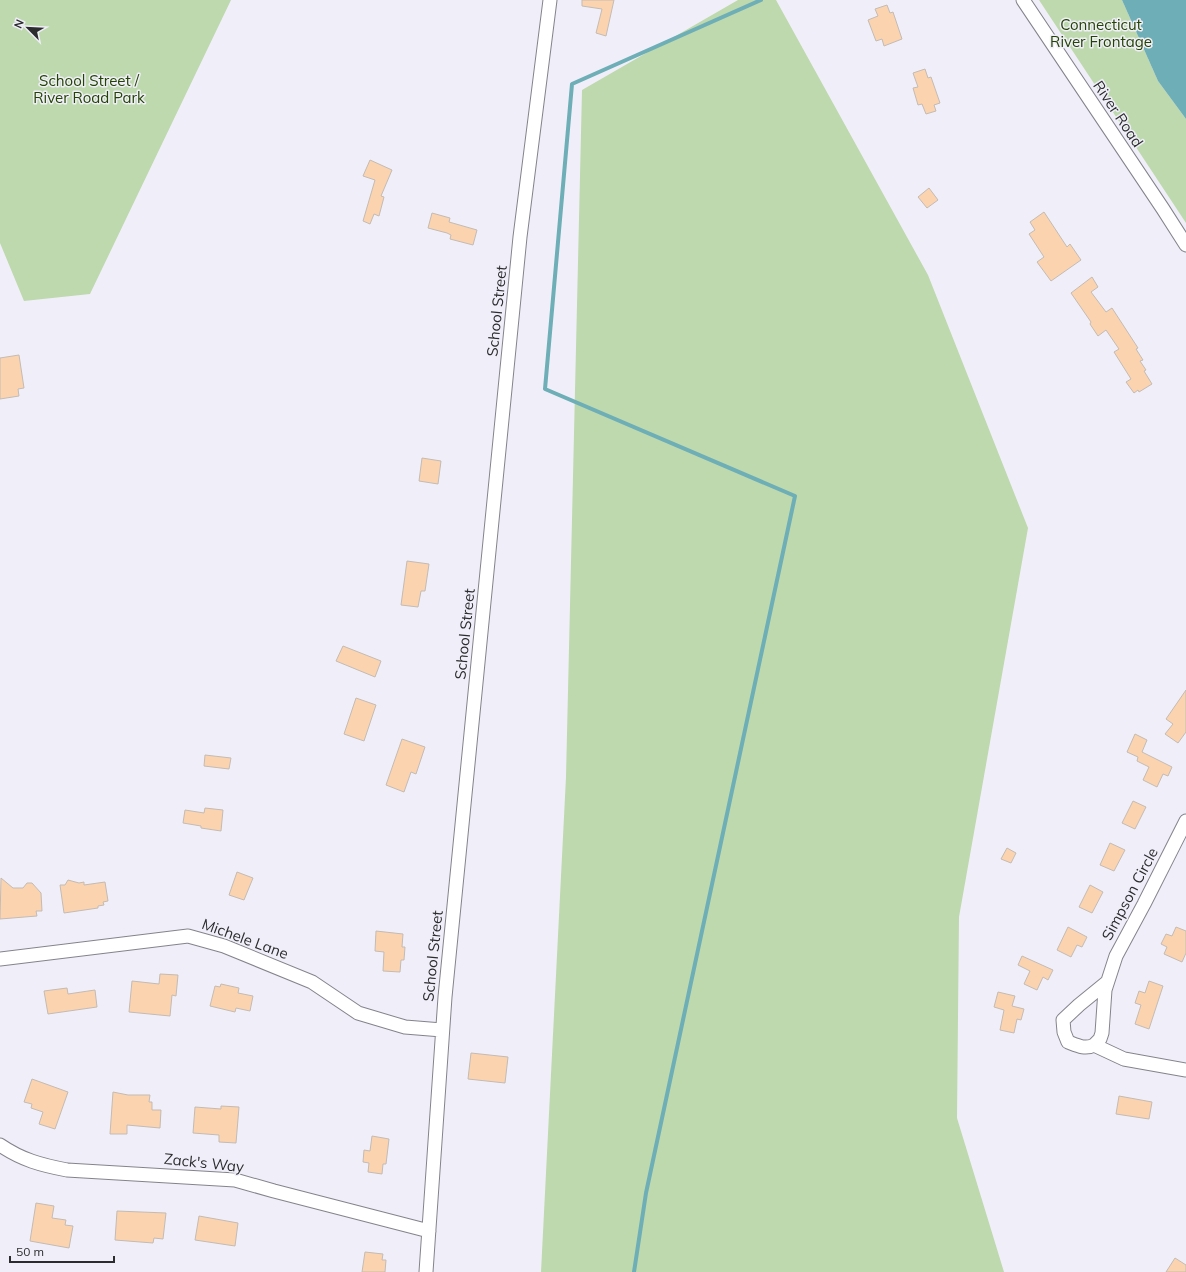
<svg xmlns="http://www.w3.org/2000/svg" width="1186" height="1272" viewBox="0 0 1186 1272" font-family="Mulish,sans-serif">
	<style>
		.green { fill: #bed9ad }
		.water { fill: #6eaeb6 }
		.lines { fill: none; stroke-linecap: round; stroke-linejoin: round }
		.stream { stroke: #6eaeb6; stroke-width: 4 }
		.building { fill: #fcd3af; stroke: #c3bbb4 }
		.minor-casing { stroke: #84838c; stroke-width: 15 }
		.minor { stroke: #fff; stroke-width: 13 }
		.labels { text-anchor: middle; stroke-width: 3; stroke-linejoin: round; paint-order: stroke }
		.park-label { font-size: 15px; fill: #234301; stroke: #f0eff9 }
		.street-label { font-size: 15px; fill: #2c2c2f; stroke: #f0eff9 }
	</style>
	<rect width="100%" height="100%" fill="#f0eff9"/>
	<!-- green -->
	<path class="green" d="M 0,0 L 231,0 L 90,294 L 24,301 L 0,243 Z
		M 738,0 L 776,0 L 928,275 L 1028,528 L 959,917 L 957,1118 L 1004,1272 L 541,1272 L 566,777 L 582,90 Z
		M 1039,0 L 1122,0 L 1158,81 L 1186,119 L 1186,223 Z"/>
	<!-- water -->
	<path class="water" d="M 1122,0 L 1186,0 L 1186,119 L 1158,81 Z"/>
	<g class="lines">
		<!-- stream -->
		<path class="stream" d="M 634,1272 L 646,1193 L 795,496 L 545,389 L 572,84 L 761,0"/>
	</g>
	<!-- building -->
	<path class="building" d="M 582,0 L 614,0 L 606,36 L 596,33 L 602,9 L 582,6 Z
		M 887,5 L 890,13 L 893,12 L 902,39 L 884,46 L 882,39 L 876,41 L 868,20 L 878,16 L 875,9 Z
		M 925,69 L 928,78 L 931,77 L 940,103 L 934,105 L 936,111 L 926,114 L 922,104 L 918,105 L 913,88 L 918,87 L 913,73 Z
		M 370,160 L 392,170 L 381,196 L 384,197 L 379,216 L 374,214 L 370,224 L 363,221 L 375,180 L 363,176 Z
		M 929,188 L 938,200 L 927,208 L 918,197 Z
		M 1044,212 L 1067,247 L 1070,244 L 1081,260 L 1051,281 L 1037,262 L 1044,257 L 1029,234 L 1035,230 L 1030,222 Z
		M 432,213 L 450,218 L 449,222 L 477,230 L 473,245 L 450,239 L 451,235 L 447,233 L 428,228 Z
		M 1092,277 L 1098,287 L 1091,292 L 1106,312 L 1112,308 L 1138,348 L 1136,349 L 1143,360 L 1140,361 L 1146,370 L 1144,371 L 1152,384 L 1139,392 L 1138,390 L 1134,393 L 1126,382 L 1131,379 L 1114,352 L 1119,349 L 1106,330 L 1098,336 L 1090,324 L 1091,322 L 1071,293 Z
		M 19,355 L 24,388 L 18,389 L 19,396 L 0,399 L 0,358 Z
		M 422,458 L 441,461 L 438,484 L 419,481 Z
		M 407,561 L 429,564 L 425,591 L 421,591 L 418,607 L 401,605 Z
		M 343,646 L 381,661 L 375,677 L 336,661 Z
		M 1186,690 L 1186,732 L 1178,743 L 1165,734 L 1173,724 L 1166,719 Z
		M 356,698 L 376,705 L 364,741 L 344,734 Z
		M 1135,734 L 1147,740 L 1142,752 L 1172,767 L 1168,776 L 1163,774 L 1157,787 L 1143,780 L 1149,767 L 1137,761 L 1138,757 L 1127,752 Z
		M 402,739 L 425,747 L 416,774 L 411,772 L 404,792 L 386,785 Z
		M 205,755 L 231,758 L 229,769 L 204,766 Z
		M 1133,801 L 1146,807 L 1135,829 L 1122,823 Z
		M 205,808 L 223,810 L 221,831 L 201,828 L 201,826 L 183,823 L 185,810 L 204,813 Z
		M 1110,843 L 1125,850 L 1114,871 L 1100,865 Z
		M 1007,848 L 1016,853 L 1011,863 L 1001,859 Z
		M 237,872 L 253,878 L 244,900 L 229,895 Z
		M 1,878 L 13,888 L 23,888 L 27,883 L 32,883 L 41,893 L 42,911 L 36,911 L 37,916 L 0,919 Z
		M 68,880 L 79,883 L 84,882 L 84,885 L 105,882 L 108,901 L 103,902 L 104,905 L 98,906 L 98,908 L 64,913 L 60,885 L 65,885 Z
		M 1090,885 L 1103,892 L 1092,913 L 1079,907 Z
		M 1068,927 L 1087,937 L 1082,947 L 1077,945 L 1071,957 L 1057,950 Z
		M 1176,927 L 1186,931 L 1186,953 L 1182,962 L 1164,954 L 1167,947 L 1161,944 L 1166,934 L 1172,936 Z
		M 376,931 L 403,934 L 402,947 L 405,947 L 404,960 L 401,960 L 400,972 L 383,971 L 384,952 L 375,951 Z
		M 1022,956 L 1053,970 L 1048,980 L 1043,977 L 1037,990 L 1024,984 L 1030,971 L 1018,965 Z
		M 160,974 L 178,975 L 176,996 L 172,995 L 170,1016 L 129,1012 L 132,981 L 159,984 Z
		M 1149,981 L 1163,986 L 1149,1029 L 1135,1024 L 1141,1005 L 1135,1003 L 1139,991 L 1145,993 Z
		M 221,984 L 239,988 L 238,993 L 253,996 L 250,1011 L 236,1008 L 235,1012 L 210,1006 L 215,986 L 220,987 Z
		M 67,988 L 68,994 L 95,990 L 97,1007 L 48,1014 L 44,991 Z
		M 998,992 L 1015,996 L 1012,1006 L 1024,1009 L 1021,1020 L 1017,1019 L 1014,1033 L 1000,1030 L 1004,1010 L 994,1007 Z
		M 471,1053 L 508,1057 L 505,1083 L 468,1079 Z
		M 32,1079 L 68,1092 L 55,1129 L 39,1124 L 43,1112 L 31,1108 L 32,1104 L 24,1102 Z
		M 113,1092 L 128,1095 L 150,1095 L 149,1102 L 152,1102 L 152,1110 L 161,1110 L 160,1128 L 127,1125 L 127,1134 L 110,1134 Z
		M 1119,1096 L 1152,1102 L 1149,1119 L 1116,1114 Z
		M 221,1106 L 239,1107 L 236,1143 L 219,1142 L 219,1135 L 193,1133 L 195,1107 L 221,1109 Z
		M 372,1136 L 389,1139 L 386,1164 L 383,1164 L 382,1174 L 368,1172 L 369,1163 L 363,1162 L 364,1150 L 370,1151 Z
		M 36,1203 L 54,1206 L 52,1218 L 66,1220 L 65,1225 L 73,1226 L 69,1248 L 30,1241 Z
		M 117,1211 L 166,1213 L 163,1239 L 154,1238 L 153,1243 L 115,1240 Z
		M 199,1216 L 238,1223 L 235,1246 L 195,1240 Z
		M 365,1252 L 383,1254 L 382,1260 L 386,1260 L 385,1272 L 362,1272 Z
		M 1175,1258 L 1186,1265 L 1186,1272 L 1166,1272 Z"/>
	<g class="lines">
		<!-- minor casing -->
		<g class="minor-casing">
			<path id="minor" d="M 1023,0 L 1163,209 L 1186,245
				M 1186,821 L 1144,904 L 1116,956 L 1105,990 L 1102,1033 L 1100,1039 L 1094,1045 L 1124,1059 L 1186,1070
				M 0,959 L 188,936 L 224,946 L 312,982 L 358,1013 L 405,1027 L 442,1030
				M 1094,1045 C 1085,1050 1076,1045 1068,1042 L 1064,1032 L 1063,1020 L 1079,1005 L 1106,983
				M 0,1145 C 22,1160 41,1165 67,1170 L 235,1180 L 274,1191 L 429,1231
				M 426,1272 L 445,997 L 520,237 L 550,0"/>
		</g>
		<!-- minor -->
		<use href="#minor" class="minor"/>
	</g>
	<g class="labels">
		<!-- park labels -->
		<g class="park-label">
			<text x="1101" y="30">Connecticut<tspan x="1101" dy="17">River Frontage</tspan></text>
			<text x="89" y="86">School Street /<tspan x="89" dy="17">River Road Park</tspan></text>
		</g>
		<!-- street labels -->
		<g class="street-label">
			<text transform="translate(1118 114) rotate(56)" y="5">River Road</text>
			<text transform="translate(497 311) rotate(-84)" y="5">School Street</text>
			<text transform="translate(465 634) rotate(-84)" y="5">School Street</text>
			<text transform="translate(1130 894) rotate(-62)" y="5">Simpson Circle</text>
			<text transform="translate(245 939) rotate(20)" y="5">Michele Lane</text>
			<text transform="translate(433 956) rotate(-84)" y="5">School Street</text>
			<text transform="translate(204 1163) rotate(6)" y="5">Zack's Way</text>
		</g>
	</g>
	<!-- north arrow -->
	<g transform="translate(28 28) rotate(294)" stroke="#f0eff9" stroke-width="3" paint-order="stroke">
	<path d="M0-3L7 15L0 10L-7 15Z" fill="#2c2c2f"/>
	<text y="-6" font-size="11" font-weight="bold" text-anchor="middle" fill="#2c2c2f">N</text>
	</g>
	<!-- scale -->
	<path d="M10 1256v6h104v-6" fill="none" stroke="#2c2c2f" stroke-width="2"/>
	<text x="16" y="1256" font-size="12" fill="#2c2c2f" stroke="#f0eff9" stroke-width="3" paint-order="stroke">50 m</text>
</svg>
